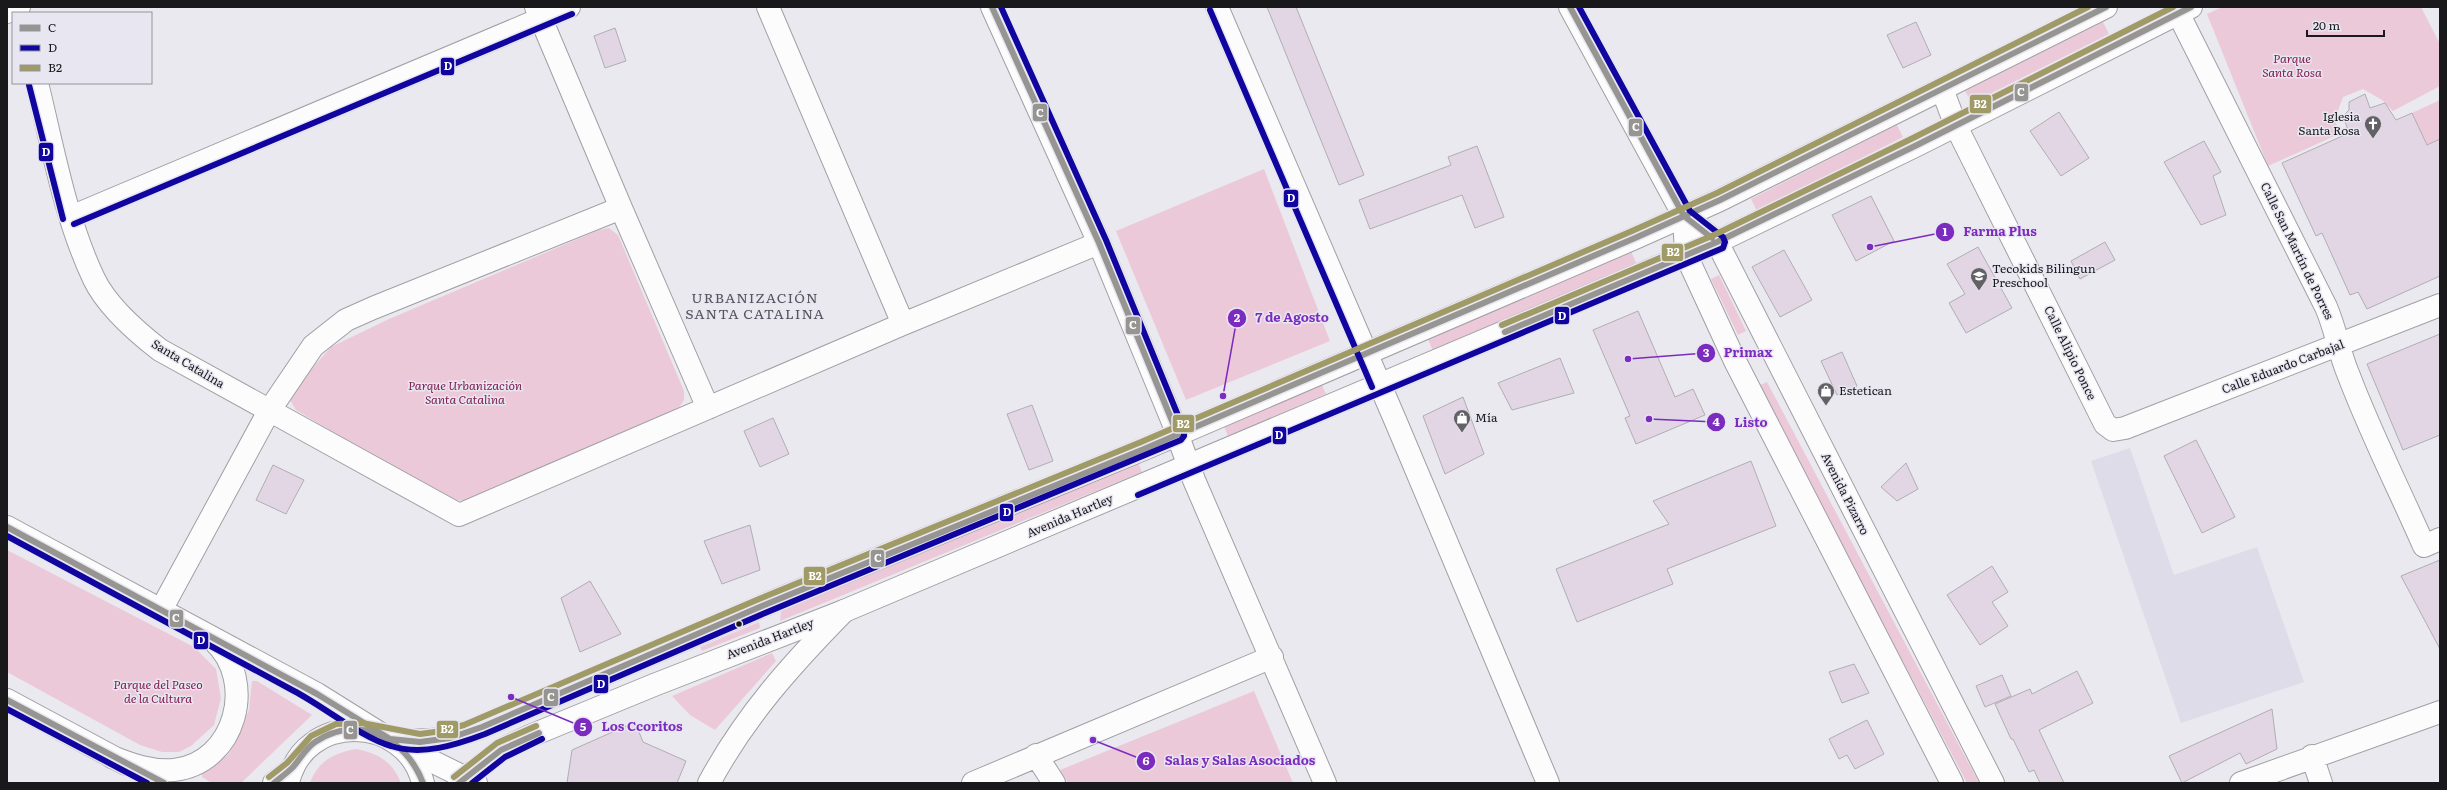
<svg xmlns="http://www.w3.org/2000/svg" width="2447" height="790" viewBox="0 0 2447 790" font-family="Literata,serif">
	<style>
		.built { fill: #dedce8 }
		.green { fill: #ecc9d9 }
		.building { fill: #e2d6e5; stroke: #b0aeb2 }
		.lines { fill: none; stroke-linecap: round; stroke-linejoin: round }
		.minor-casing { stroke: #a0a0a4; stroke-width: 24 }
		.secondary-casing { stroke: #a0a0a4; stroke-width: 24 }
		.primary-casing { stroke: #a0a0a4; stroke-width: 24 }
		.trunk-casing { stroke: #a0a0a4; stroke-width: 24 }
		.minor { stroke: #fcfcfd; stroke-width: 22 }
		.secondary { stroke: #fcfcfd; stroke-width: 22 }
		.primary { stroke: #fcfcfd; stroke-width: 22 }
		.trunk { stroke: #fcfcfd; stroke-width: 22 }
		.bus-1-casing { stroke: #e8e7f1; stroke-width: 9 }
		.bus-2-casing { stroke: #e8e7f1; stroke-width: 9 }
		.bus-3-casing { stroke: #e8e7f1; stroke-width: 9 }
		.bus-1 { stroke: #979591; stroke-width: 6 }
		.bus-2 { stroke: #10069f; stroke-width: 6 }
		.bus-3 { stroke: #a09a66; stroke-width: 6 }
		.bus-dot { fill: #19181b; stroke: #e8e7f1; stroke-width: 1.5 }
		.labels { text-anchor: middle; stroke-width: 3; stroke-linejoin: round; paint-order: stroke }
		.park-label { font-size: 12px; font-style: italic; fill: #831f51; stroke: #e8e7f1 }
		.poi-label { font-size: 12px; fill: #19181b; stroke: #e8e7f1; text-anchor: start }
		.street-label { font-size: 12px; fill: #19181b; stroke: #e8e7f1 }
		.quarter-label { font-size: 14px; letter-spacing: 1px; fill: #56555d; stroke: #e8e7f1 }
		.leader { fill: none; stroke: #7b2cbf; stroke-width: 1.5 }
		.callout-dot { fill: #7b2cbf; stroke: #e8e7f1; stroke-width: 1.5 }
		.mark-label { font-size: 12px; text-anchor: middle; font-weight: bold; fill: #fff }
		.callout-label { font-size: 13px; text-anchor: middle; font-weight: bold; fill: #7b2cbf; stroke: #e8e7f1; stroke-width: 3; stroke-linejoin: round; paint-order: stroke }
		.line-badge { stroke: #e8e7f1; stroke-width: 1.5 }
		.badge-label { font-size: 11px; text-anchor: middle; font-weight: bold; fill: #fff }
	</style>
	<rect width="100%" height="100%" fill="#eae9ef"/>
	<!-- built -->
	<path class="built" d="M 2130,448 L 2174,575 L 2257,547 L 2304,682 L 2181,723 L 2091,461 Z"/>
	<!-- green -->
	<path class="green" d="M 2222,7 L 2421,7 L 2440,44 L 2440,86 L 2393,111 L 2382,100 L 2363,89 L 2343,97 L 2335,119 L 2339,134 L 2268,166 L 2207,14 Z
		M 2103,22 L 2109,34 L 1972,103 L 1965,91 Z
		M 2440,100 L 2440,139 L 2427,145 L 2412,113 Z
		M 1897,125 L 1903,137 L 1757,211 L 1751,199 Z
		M 1264,169 L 1330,341 L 1186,400 L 1116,231 Z
		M 609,228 L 618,235 L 684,391 L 684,400 L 678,409 L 467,500 L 448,501 L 296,410 L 290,400 L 299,383 L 331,347 L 389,319 L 599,230 Z
		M 1631,251 L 1636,263 L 1433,351 L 1428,339 Z
		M 1719,275 L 1746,331 L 1738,335 L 1711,279 Z
		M 1767,382 L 1979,783 L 1967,783 L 1758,386 Z
		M 1322,385 L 1326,394 L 1228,436 L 1224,426 Z
		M 1138,462 L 1142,472 L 780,621 L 781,611 Z
		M 7,550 L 194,647 L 216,669 L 221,698 L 214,725 L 191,746 L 179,752 L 162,752 L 140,745 L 7,672 Z
		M 759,622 L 760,628 L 702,651 L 700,647 Z
		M 772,653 L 776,661 L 715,730 L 690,715 L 672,696 Z
		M 252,681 L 257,681 L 312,715 L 241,783 L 212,783 L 202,777 L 202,773 L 229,754 L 249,710 Z
		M 1254,691 L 1293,783 L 1068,783 L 1060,770 Z
		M 356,749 C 378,753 393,762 401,783 L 310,783 C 318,761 334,753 356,749 Z"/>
	<!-- building -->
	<path class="building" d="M 1267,7 L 1296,7 L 1364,175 L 1339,185 Z
		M 1916,22 L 1931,55 L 1903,68 L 1887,35 Z
		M 615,28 L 626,61 L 605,68 L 594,36 Z
		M 2365,94 L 2370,108 L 2385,103 L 2396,120 L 2412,113 L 2427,145 L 2440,139 L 2440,276 L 2367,309 L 2358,292 L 2350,295 L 2322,233 L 2316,236 L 2282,163 L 2349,133 L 2343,116 L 2349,110 L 2349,102 Z
		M 2059,112 L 2089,158 L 2061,176 L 2030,131 Z
		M 2204,141 L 2221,172 L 2213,176 L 2226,215 L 2201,225 L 2164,162 Z
		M 1477,146 L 1504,217 L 1475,228 L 1462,195 L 1370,229 L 1359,200 L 1451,165 L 1448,157 Z
		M 1871,196 L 1894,241 L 1856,261 L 1832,215 Z
		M 2105,242 L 2115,260 L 2080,279 L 2071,261 Z
		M 1978,247 L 2012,308 L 1966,333 L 1949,303 L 1965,294 L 1947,264 Z
		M 1784,250 L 1812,300 L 1780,317 L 1752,267 Z
		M 1638,311 L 1675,397 L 1693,389 L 1705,415 L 1636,444 L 1625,418 L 1630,416 L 1593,330 Z
		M 2440,334 L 2440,435 L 2403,450 L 2367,364 Z
		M 1842,352 L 1857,386 L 1837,395 L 1821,361 Z
		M 1560,358 L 1574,393 L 1512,410 L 1498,383 Z
		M 1463,397 L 1484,454 L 1445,474 L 1423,416 Z
		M 1032,405 L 1053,461 L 1029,470 L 1007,414 Z
		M 773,418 L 789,454 L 760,467 L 744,431 Z
		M 2196,440 L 2235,517 L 2202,533 L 2164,456 Z
		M 1751,461 L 1776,526 L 1667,569 L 1673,584 L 1577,622 L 1556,569 L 1669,524 L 1653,501 Z
		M 1906,463 L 1918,489 L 1897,501 L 1881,487 Z
		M 273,465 L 304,480 L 286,514 L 256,500 Z
		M 750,525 L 760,570 L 722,584 L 704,541 Z
		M 2440,560 L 2440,649 L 2401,576 Z
		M 1992,566 L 2008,592 L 1992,602 L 2008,626 L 1980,645 L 1947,595 Z
		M 590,581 L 621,634 L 580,652 L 561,598 Z
		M 1854,664 L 1869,693 L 1842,703 L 1829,672 Z
		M 2077,671 L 2093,703 L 2039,730 L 2064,783 L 2040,783 L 2034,770 L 2029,772 L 2013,739 L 2011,739 L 1995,704 L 2030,689 L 2032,694 Z
		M 2002,675 L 2011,696 L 1985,707 L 1976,686 Z
		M 2272,709 L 2277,749 L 2246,764 L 2240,753 L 2182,783 L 2169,756 Z
		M 1867,720 L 1884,754 L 1855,769 L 1847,755 L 1839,759 L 1829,739 Z
		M 635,722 L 643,742 L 686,761 L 677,783 L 567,783 L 572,750 Z"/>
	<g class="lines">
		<!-- minor casing -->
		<g class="minor-casing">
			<path id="minor" d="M 536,7 L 621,208 L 708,408
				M 768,7 L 903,324
				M 992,7 L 1099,243 L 1172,420 L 1194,480 L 1325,783
				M 1217,7 L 1396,422 L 1548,783
				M 2175,7 L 2326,307 C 2336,330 2339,353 2349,376 C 2371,434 2399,489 2424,546 L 2440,539
				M 7,12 L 19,7
				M 37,83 C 53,148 65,218 94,279 C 107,306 138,333 160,350 L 459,515 L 903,324 L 1099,243
				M 1942,89 L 1956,126 L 2105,424 L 2113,430 L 2125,428 L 2440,305
				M 71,217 L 569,7
				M 161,610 L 269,411 L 313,346 L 346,320 L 373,308 L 621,208
				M 399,745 L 476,783
				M 1036,755 L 1054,783
				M 2312,756 L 2321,783
				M 709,783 C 745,716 791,665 844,611
				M 973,783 L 1272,657
				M 2241,783 L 2440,712"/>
		</g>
		<!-- secondary casing -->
		<g class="secondary-casing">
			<path id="secondary" d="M 1570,7 L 1684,216 L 1686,255 L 1735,361 L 1952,783
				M 1684,216 L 1717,242 L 1993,783
				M 274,783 L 293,768"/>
		</g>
		<!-- primary casing -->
		<g class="primary-casing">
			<path id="primary" d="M 390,739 C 428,743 447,740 482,727 L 762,606 L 1144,449 L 1635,238 L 1720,200 L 2106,7
				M 459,783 L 501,750 L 530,736 L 654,685 L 844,611 L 1717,242 L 1917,145 L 2191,7"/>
		</g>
		<!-- trunk casing -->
		<g class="trunk-casing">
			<path id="trunk" d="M 7,527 L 317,694 L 381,734
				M 7,700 L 126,764
				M 112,757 C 132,765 152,772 174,770 C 236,763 257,681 214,641
				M 288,783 C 303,712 406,713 423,783"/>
		</g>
		<!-- minor -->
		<use href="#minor" class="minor"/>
		<!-- secondary -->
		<use href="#secondary" class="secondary"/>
		<!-- primary -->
		<use href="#primary" class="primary"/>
		<!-- trunk -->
		<use href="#trunk" class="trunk"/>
		<!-- bus-1 casing -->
		<g class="bus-1-casing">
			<path id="bus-1" d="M 992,7 L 1099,243 L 1177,433
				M 1570,7 L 1684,216 L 1712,238
				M 1505,332 L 1717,242 L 1917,145 L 2191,7
				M 7,527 L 317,694 L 390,739 L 420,742 L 450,738 L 482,727 L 762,606 L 1144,449 L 1635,238 L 1720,200 L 2106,7
				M 7,700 L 164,783
				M 274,783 C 280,778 287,773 293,767 C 300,759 306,748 315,742 C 359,713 406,738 423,783
				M 459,783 L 501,750 L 539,733"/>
		</g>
		<!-- bus-2 casing -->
		<g class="bus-2-casing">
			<path id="bus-2" d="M 1210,10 L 1372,387
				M 29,85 L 63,219
				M 74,224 L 572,14
				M 1138,495 L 1723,248 L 1725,242 L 1723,237 L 1690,211 L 1579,7
				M 7,536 C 103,588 198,639 294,691 C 323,706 362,738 391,746 C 422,756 456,745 485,734 L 765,613 L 1181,440 L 1184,436 L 1184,430 L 1106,240 L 1001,7
				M 7,709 L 147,783
				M 472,783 L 505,757 L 542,739"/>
		</g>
		<!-- bus-3 casing -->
		<g class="bus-3-casing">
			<path id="bus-3" d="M 1502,325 L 1714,235 L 1913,138 L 2173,7
				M 269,777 L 287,763 L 311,736 L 336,724 L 362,723 L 420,734 L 442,731 L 464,725 L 759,599 L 1141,442 L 1632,231 L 1717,193 L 2088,7
				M 454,777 L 497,743 L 536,726"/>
		</g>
		<!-- bus-1 -->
		<use href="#bus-1" class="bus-1"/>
		<!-- bus-2 -->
		<use href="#bus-2" class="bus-2"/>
		<!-- bus-3 -->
		<use href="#bus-3" class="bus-3"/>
	</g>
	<!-- icons -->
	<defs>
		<g id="church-pin" transform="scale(0.9)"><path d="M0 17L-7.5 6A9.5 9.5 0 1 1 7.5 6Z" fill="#626165" stroke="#e8e7f1"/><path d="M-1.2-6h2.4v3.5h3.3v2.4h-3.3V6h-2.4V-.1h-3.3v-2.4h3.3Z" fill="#fff"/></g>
		<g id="school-pin" transform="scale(0.9)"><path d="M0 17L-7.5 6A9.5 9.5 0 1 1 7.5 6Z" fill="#626165" stroke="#e8e7f1"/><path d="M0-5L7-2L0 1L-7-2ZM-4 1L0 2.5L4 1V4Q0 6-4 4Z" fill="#fff"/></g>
		<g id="shop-pin" transform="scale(0.9)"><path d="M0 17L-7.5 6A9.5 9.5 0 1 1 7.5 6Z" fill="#626165" stroke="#e8e7f1"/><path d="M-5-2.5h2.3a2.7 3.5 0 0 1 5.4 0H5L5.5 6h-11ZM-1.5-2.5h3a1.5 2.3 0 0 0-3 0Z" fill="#fff"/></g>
	</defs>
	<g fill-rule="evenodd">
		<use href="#church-pin" x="2373" y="124"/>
		<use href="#school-pin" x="1979" y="276"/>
		<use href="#shop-pin" x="1826" y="391"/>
		<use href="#shop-pin" x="1462" y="418"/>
	</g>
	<!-- markers -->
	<circle class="bus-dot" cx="739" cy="624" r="3.5"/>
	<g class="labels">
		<!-- park labels -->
		<g class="park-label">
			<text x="2292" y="63">Parque<tspan x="2292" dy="14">Santa Rosa</tspan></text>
			<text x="465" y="390">Parque Urbanización<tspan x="465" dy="14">Santa Catalina</tspan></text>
			<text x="158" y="689">Parque del Paseo<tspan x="158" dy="14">de la Cultura</tspan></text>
		</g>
		<!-- poi labels -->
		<g class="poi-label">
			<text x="2360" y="121" text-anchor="end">Iglesia<tspan x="2360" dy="14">Santa Rosa</tspan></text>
			<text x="1992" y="273">Tecokids Bilingun<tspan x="1992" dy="14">Preschool</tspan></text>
			<text x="1839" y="395">Estetican</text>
			<text x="1475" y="422">Mía</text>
		</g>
		<!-- street labels -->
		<g class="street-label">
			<text transform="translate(2297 251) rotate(64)" y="4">Calle San Martín de Porres</text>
			<text transform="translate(2070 353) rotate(64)" y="4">Calle Alipio Ponce</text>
			<text transform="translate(188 364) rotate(31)" y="4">Santa Catalina</text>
			<text transform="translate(2283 367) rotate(-21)" y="4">Calle Eduardo Carbajal</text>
			<text transform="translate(1845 494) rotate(63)" y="4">Avenida Pizarro</text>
			<text transform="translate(1070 516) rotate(-23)" y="4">Avenida Hartley</text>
			<text transform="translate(770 639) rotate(-21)" y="4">Avenida Hartley</text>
		</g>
		<!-- quarter labels -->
		<g class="quarter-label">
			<text x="755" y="303">URBANIZACIÓN<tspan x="755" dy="16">SANTA CATALINA</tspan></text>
		</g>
	</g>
	<!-- callouts -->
	<path class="leader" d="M1870 247L1945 232M1223 396L1237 318M1628 359L1706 353M1649 419L1716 422M511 697L583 727M1093 740L1146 761"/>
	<g class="callout-dot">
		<circle cx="1870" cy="247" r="4"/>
		<circle cx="1223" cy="396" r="4"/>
		<circle cx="1628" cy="359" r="4"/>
		<circle cx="1649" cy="419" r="4"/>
		<circle cx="511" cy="697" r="4"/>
		<circle cx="1093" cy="740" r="4"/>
		<circle cx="1945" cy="232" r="10"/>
		<circle cx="1237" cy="318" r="10"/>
		<circle cx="1706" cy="353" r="10"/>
		<circle cx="1716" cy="422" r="10"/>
		<circle cx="583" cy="727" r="10"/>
		<circle cx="1146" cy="761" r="10"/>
	</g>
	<g class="mark-label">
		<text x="1945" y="236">1</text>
		<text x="1237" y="322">2</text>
		<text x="1706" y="357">3</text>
		<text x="1716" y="426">4</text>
		<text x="583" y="731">5</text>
		<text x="1146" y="765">6</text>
	</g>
	<g class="callout-label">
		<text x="2000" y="236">Farma Plus</text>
		<text x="1292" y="322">7 de Agosto</text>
		<text x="1748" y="357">Primax</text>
		<text x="1751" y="427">Listo</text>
		<text x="642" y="731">Los Ccoritos</text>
		<text x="1240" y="765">Salas y Salas Asociados</text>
	</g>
	<g class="line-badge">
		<rect x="440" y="57" width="15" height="19" rx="4" fill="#10069f"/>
		<rect x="2014" y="83" width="15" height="19" rx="4" fill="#979591"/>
		<rect x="1969" y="94" width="23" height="20" rx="4" fill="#a09a66"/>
		<rect x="1032" y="103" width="16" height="19" rx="4" fill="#979591"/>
		<rect x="1628" y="118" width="15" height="19" rx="4" fill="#979591"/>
		<rect x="38" y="142" width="16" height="20" rx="4" fill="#10069f"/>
		<rect x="1283" y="189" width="16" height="19" rx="4" fill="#10069f"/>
		<rect x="1661" y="243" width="23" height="19" rx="4" fill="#a09a66"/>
		<rect x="1554" y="306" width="16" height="19" rx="4" fill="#10069f"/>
		<rect x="1125" y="316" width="16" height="19" rx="4" fill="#979591"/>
		<rect x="1172" y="414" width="23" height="19" rx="4" fill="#a09a66"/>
		<rect x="1272" y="426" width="15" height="19" rx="4" fill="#10069f"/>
		<rect x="999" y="503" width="15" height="19" rx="4" fill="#10069f"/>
		<rect x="870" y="549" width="15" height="19" rx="4" fill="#979591"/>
		<rect x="803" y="566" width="23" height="20" rx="4" fill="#a09a66"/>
		<rect x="169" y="609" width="15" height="19" rx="4" fill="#979591"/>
		<rect x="193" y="631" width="16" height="19" rx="4" fill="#10069f"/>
		<rect x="593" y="674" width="16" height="20" rx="4" fill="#10069f"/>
		<rect x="543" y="688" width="16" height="19" rx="4" fill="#979591"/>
		<rect x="436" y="720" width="23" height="19" rx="4" fill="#a09a66"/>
		<rect x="343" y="720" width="15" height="20" rx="4" fill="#979591"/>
	</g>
	<g class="badge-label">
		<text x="448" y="70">D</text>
		<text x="2021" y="96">C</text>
		<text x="1980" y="108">B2</text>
		<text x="1040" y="117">C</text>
		<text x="1636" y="131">C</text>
		<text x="46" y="156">D</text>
		<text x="1291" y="202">D</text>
		<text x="1673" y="256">B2</text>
		<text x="1562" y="320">D</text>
		<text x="1133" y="329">C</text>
		<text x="1183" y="428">B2</text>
		<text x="1279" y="439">D</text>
		<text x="1007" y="516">D</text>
		<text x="878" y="562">C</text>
		<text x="815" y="580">B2</text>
		<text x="176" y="622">C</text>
		<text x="201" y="644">D</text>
		<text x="601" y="688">D</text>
		<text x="551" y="701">C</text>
		<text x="447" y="733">B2</text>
		<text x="350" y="734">C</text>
	</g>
	<!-- border -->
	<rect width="2447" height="790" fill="none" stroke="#19181b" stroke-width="16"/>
	<!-- legend -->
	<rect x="12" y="12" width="140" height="72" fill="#e8e7f1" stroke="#95949b"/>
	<rect x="20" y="25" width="20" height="6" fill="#979591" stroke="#95949b"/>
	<text x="48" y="32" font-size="12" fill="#19181b">C</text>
	<rect x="20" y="45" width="20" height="6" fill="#10069f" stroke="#95949b"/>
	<text x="48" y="52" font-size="12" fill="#19181b">D</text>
	<rect x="20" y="65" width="20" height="6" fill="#a09a66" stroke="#95949b"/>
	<text x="48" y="72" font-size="12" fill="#19181b">B2</text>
	<!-- scale -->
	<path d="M2307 30v6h77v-6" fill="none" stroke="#19181b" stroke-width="2"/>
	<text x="2313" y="30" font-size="12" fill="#19181b" stroke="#e8e7f1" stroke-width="3" paint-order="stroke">20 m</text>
</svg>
